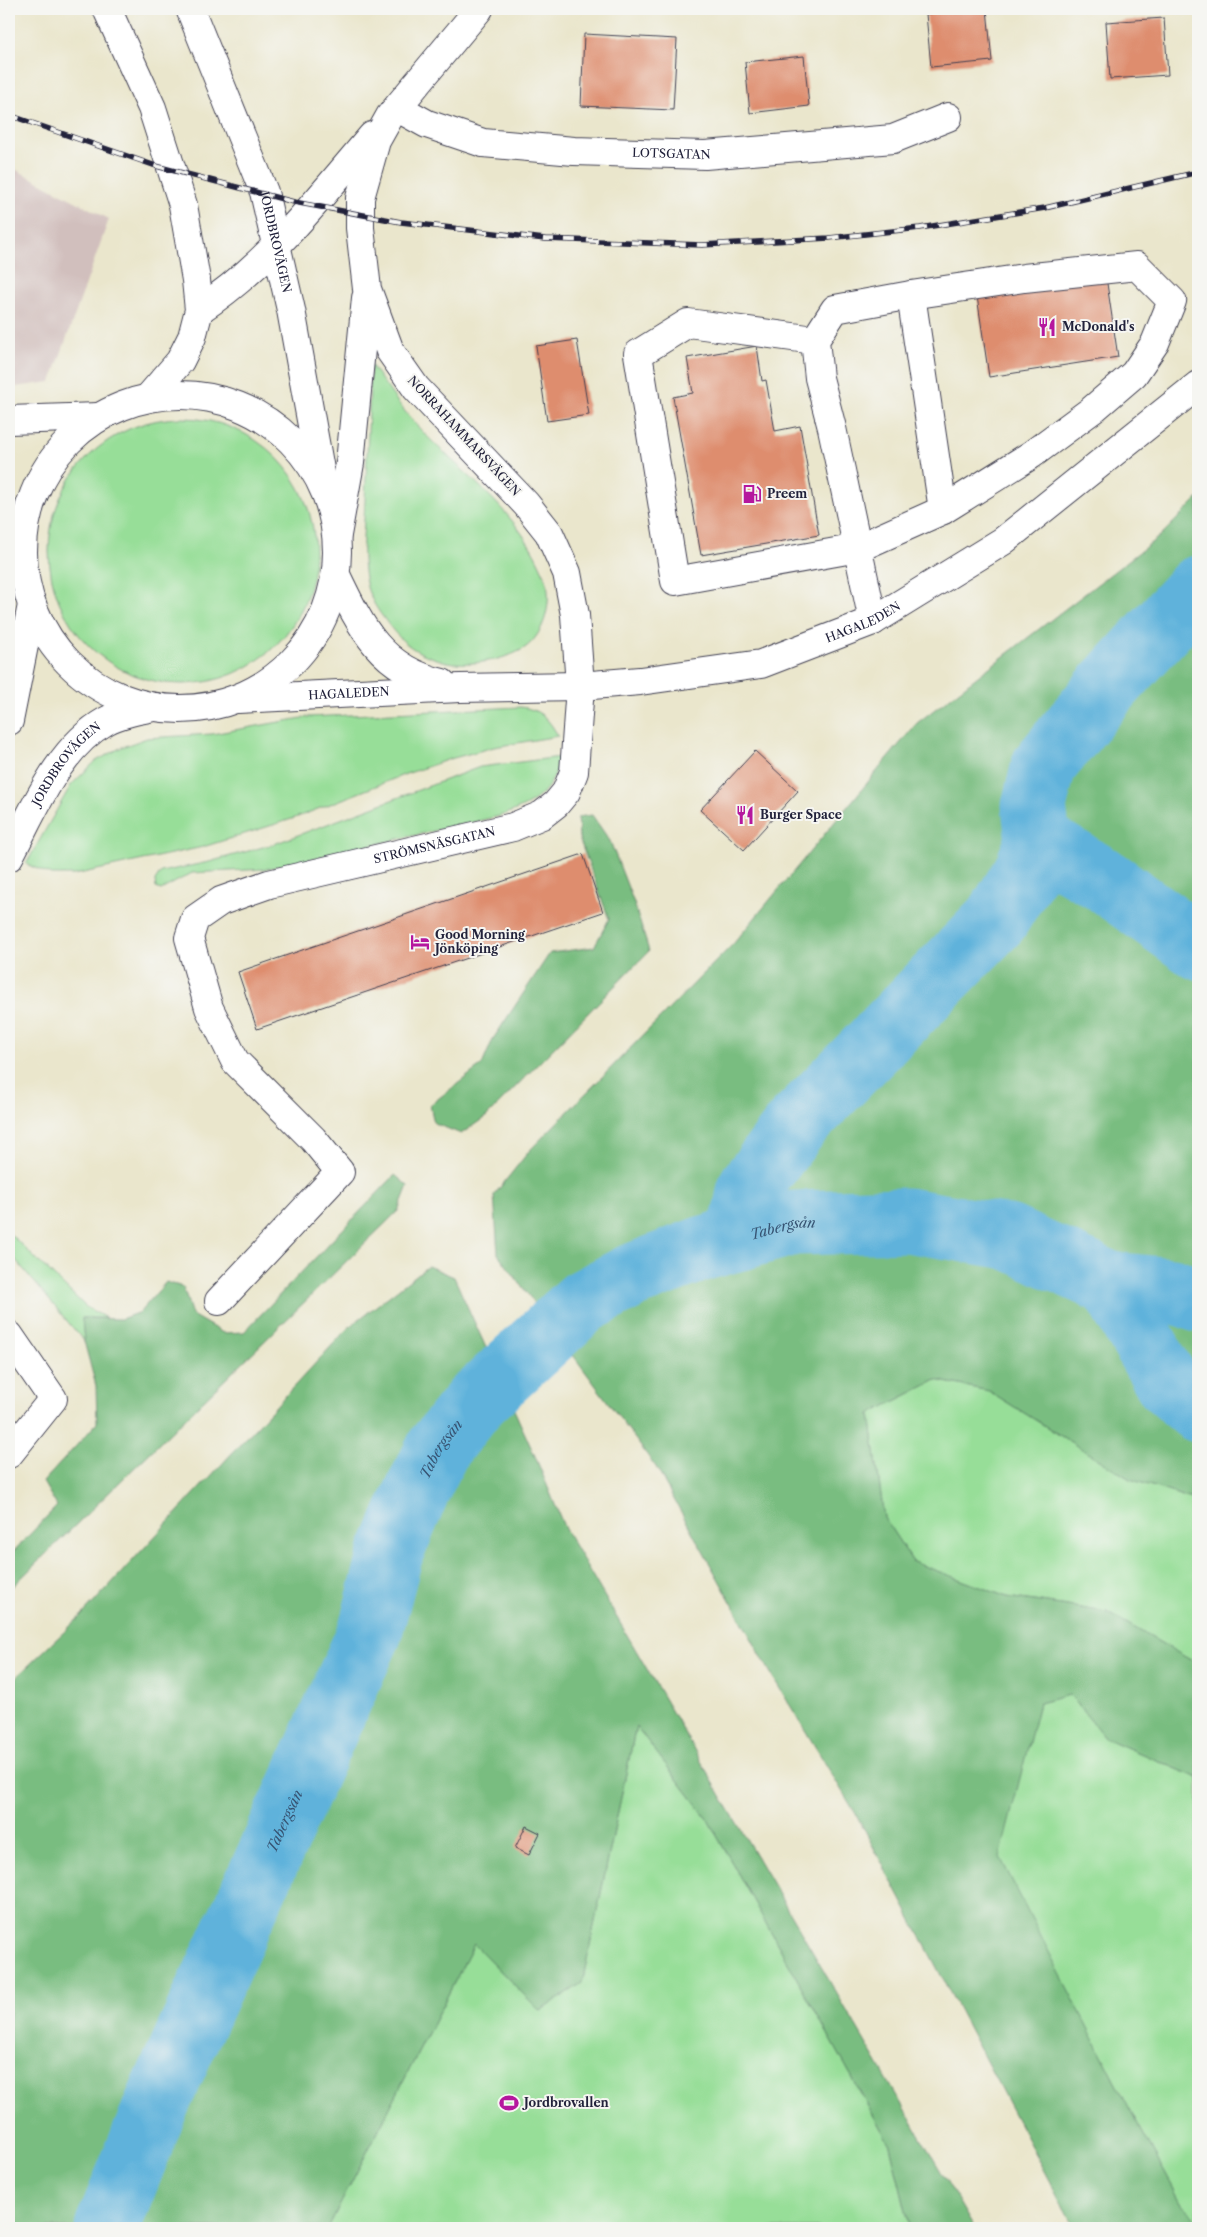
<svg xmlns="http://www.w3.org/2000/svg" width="1207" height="2237" viewBox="0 0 1207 2237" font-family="'Libre Caslon Text',serif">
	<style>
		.industrial { fill: #d1bfbd }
		.green { fill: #97de98; stroke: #5c806a }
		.forest { fill: #79bd80; stroke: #4e705e }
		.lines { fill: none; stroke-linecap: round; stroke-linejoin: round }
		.river { stroke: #5fb2db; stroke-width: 65 }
		.building { fill: #de8d6e }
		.minor-casing { stroke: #403f51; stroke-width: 30 }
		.major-casing { stroke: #403f51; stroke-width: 30 }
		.minor { stroke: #fff; stroke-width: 28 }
		.major { stroke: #fff; stroke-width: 28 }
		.rail-casing { stroke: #22223b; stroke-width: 5.5 }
		.rail { stroke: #f6f6f2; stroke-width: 4; stroke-dasharray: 11; stroke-linecap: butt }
		.labels { text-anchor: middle; stroke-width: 4; stroke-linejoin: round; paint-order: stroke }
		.street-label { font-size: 12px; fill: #22223b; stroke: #f6f6f2 }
		.poi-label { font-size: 12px; font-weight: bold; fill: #22223b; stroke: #f6f6f2; text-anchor: start }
		.water-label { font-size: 14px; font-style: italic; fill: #375473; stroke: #f6f6f2 }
	</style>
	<rect width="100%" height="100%" fill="#f6f6f2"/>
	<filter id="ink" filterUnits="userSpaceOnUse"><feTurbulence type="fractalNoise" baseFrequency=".02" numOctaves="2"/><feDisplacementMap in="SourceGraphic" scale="10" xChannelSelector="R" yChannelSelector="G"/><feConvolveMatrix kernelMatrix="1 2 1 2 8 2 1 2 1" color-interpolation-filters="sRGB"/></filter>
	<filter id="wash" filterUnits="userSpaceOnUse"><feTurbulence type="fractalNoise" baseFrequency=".0096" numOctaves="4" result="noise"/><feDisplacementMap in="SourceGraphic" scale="20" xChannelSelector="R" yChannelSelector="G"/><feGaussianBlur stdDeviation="1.12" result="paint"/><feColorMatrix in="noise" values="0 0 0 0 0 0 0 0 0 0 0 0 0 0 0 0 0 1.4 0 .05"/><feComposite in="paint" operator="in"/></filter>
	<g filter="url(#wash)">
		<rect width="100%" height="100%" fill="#eae6cc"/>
		<!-- industrial -->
		<path class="industrial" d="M 9,166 L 109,219 L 51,382 L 9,388 Z"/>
		<!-- green -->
		<path class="green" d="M 371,365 C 387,387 402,410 421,430 C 465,476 522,514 545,577 C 553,599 546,632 526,647 C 506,661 463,668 440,660 C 412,652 399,640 383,617 C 376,608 368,594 366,583 C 360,557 364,527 365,501 C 367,456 369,411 371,365 Z
			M49 551a133 133 0 1 1 266 0a133 133 0 1 1-266 0Z
			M 520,707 C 540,709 549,719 558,736 L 494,747 L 450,759 L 406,774 L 295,818 L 203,847 L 74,875 L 51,875 L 26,864 L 71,785 L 96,761 L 122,747 L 147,738 L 212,734 L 308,717 Z
			M 561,757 C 550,795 536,803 500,816 L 266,869 L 192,873 L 161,890 L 156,888 L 155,881 L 161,872 L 209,862 L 274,844 L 480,767 Z
			M 9,1233 L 86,1307 L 106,1318 L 82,1318 L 84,1341 L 9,1252 Z
			M 936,1380 L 989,1391 L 1130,1479 L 1198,1501 L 1198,1675 L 1194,1662 L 1107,1612 L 1007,1597 L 913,1562 L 884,1518 L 870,1414 Z
			M 1070,1694 L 1105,1738 L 1198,1778 L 1198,2222 L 1182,2204 L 1135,2119 L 999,1857 L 1039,1703 Z
			M 636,1726 L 707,1818 L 890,2145 L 910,2228 L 328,2228 L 474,1944 L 540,2011 L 582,1983 Z"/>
		<!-- forest -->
		<path class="forest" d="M 1198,498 L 1198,1501 L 1130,1479 L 989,1391 L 936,1380 L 870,1414 L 884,1518 L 913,1562 L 1007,1597 L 1107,1612 L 1194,1662 L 1198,1675 L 1198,1778 L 1105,1738 L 1070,1695 L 1039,1703 L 1000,1857 L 1135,2119 L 1182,2204 L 1198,2222 L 1198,2228 L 1074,2228 L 856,1814 L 774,1679 L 656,1467 L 498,1254 L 494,1195 L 530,1150 L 734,943 L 917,723 L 1160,536 Z
			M 592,815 L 610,841 L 634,903 L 649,951 L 487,1116 L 461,1134 L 434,1123 L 430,1105 L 482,1065 L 493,1039 L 550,953 L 594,947 L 609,919 L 579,838 L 578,817 Z
			M 395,1175 L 408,1186 L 398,1211 L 9,1590 L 9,1556 L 57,1506 L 43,1482 L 97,1423 L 96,1386 L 84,1341 L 82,1318 L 121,1319 L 140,1312 L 166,1282 L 183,1287 L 192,1315 L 223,1333 L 244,1332 Z
			M 428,1266 L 454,1277 L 535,1456 L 565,1529 L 974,2228 L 910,2228 L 890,2145 L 707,1818 L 636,1726 L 582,1983 L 540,2011 L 474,1944 L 328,2228 L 9,2228 L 9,1684 L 83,1614 L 349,1327 Z"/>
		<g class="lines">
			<!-- river -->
			<g class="river">
				<path d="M 1038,841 L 1107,882 L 1198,947"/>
				<path d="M 740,1238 L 750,1187 L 798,1123 L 997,919 L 1025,873 L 1038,841 L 1034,806 L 1044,765 L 1105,690 L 1198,588"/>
				<path d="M 1111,1284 L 1168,1384 L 1198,1410"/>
				<path id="s1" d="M 107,2228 L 156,2106 L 370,1632 L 391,1553 L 418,1489 L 439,1447 L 475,1402 L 583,1302 L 632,1276 L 704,1248 L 794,1223 L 907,1220 L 1008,1237 L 1111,1284 L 1172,1290 L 1198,1300"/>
			</g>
		</g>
		<g id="blocks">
			<!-- building -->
			<path class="building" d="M 987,9 L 992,61 L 931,67 L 926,14 Z
				M 1164,18 L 1168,75 L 1110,79 L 1106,22 Z
				M 584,34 L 677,39 L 673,110 L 581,106 Z
				M 804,56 L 809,106 L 750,113 L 745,62 Z
				M 1106,277 L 1118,357 L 989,377 L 977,296 Z
				M 577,340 L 589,415 L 547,421 L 536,346 Z
				M 757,346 L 762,381 L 766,380 L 775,431 L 800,426 L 819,535 L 701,555 L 673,397 L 693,393 L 687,358 Z
				M 755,751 L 798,791 L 744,850 L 700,810 Z
				M 583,854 L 603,912 L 257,1029 L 238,972 Z
				M 526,1826 L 540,1833 L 529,1855 L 515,1848 Z"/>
		</g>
	</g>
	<g filter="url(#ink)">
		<use href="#blocks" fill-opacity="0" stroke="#403f51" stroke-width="1"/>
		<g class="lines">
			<!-- minor casing -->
			<g class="minor-casing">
				<g id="minor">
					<path id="s2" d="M 398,108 L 427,124 L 483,143 L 574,151 L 705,155 L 893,139 L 948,117"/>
					<path d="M 199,310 C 268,265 319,198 372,136"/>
					<path d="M 815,340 L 688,323 L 638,354 L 675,581 L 858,548 L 943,510 L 1031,455 L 1092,410 L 1134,374 L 1155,343 L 1172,301 L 1137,266 L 1024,278 L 911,295"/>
					<path d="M 337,535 L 350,463 L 366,298"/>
					<path d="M 336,575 C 361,627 380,669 442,683"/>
					<path d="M 873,621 L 832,428 L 819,378 L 815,340 L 835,309 L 911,295 L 943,510"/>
					<path id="s3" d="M 238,699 L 460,688 L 580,686 L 640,681 L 761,664 L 873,621 L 1003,541 L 1198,385"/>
					<path id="s4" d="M 219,1301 L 340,1172 L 313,1139 L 235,1061 L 209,1008 L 189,938 L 195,919 L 221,901 L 269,884 L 513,827 L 542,815 L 556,804 L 566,792 L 574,772 L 580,686 L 575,615 L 567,573 L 549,533 L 526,504 L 416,388 L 390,351 L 367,289 L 360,228 L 360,198 L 376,141 L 390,116 L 479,9"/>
					<path d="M 9,1335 L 53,1399 L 9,1454"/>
				</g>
			</g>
			<!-- major casing -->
			<g class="major-casing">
				<g id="major">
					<path d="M 107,9 L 152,108 L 183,205 L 196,280 L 199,310 L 192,337 L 180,361 L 148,398"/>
					<path id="s5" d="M 190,9 L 264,192 L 291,310 L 321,475"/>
					<circle cx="180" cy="552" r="157"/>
					<path d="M 9,420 L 99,417"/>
					<path d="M 9,721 L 32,605"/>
					<path id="s6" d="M 9,857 C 34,810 58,748 106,721 C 120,713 138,710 154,707"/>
				</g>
			</g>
			<!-- minor -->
			<use href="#minor" class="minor"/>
			<!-- major -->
			<use href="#major" class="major"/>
			<!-- rail casing -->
			<g class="rail-casing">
				<path id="rail" d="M 9,115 L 156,166 L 294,202 L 401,222 L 545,239 L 702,245 L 829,238 L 920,228 L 1045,208 L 1198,172"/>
			</g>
			<!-- rail -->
			<use href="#rail" class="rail"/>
		</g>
	</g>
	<!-- icons -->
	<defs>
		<g id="restaurant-bare" transform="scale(1.5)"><path d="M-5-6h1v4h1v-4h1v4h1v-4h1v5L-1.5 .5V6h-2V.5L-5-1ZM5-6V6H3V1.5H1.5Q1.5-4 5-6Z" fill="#b5179e" stroke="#f6f6f2" stroke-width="2.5" paint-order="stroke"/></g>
		<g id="fuel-bare" transform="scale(1.5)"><path d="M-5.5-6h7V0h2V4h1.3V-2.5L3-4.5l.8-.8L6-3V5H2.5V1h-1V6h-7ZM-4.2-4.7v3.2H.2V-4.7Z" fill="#b5179e" stroke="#f6f6f2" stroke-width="2.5" paint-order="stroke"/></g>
		<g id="hotel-bare" transform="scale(1.5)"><path d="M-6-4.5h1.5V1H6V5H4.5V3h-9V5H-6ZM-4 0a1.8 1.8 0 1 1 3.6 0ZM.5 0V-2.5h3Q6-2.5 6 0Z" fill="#b5179e" stroke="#f6f6f2" stroke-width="2.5" paint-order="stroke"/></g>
		<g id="stadium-bare" transform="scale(1.5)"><path d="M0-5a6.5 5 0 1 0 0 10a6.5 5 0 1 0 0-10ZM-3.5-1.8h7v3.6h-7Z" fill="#b5179e" stroke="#f6f6f2" stroke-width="2.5" paint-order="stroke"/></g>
	</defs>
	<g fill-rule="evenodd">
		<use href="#restaurant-bare" x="1047" y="327"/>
		<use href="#fuel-bare" x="752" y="494"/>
		<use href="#restaurant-bare" x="745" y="815"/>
		<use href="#hotel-bare" x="420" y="942"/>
		<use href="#stadium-bare" x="509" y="2103"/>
	</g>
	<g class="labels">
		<!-- street labels -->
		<g class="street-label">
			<text dy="4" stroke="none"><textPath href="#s2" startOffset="281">LOTSGATAN</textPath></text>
			<text dy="4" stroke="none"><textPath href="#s5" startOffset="249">JORDBROVÄGEN</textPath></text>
			<text transform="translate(464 436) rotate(47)" y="4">NORRAHAMMARSVÄGEN</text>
			<text dy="4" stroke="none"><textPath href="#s3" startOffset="635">HAGALEDEN</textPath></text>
			<text dy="4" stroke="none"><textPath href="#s3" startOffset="111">HAGALEDEN</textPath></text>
			<text dy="4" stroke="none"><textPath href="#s6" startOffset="110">JORDBROVÄGEN</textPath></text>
			<text dy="4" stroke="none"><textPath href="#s4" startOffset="734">STRÖMSNÄSGATAN</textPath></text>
		</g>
		<!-- poi labels -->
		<g class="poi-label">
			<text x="1062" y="331">McDonald's</text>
			<text x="767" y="498">Preem</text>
			<text x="760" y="819">Burger Space</text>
			<text x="435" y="939">Good Morning<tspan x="435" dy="14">Jönköping</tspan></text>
			<text x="524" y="2107">Jordbrovallen</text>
		</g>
		<!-- water labels -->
		<g class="water-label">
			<text dy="5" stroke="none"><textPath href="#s1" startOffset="1269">Tabergsån</textPath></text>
			<text dy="5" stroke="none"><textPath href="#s1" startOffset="849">Tabergsån</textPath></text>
			<text dy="5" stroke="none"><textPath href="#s1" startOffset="444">Tabergsån</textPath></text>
		</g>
	</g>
	<!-- margin -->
	<rect width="1207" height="2237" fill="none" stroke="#f6f6f2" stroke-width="30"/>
</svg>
